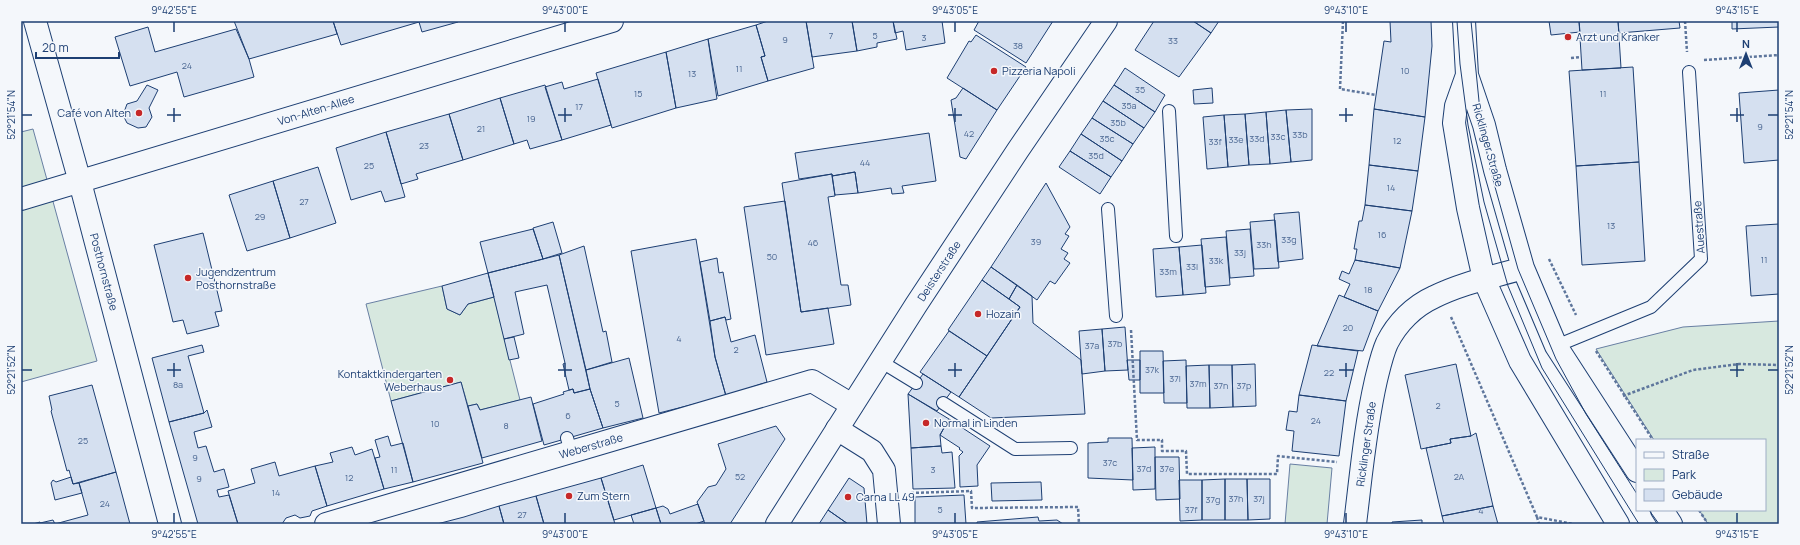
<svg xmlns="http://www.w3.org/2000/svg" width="1800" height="545" viewBox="0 0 1800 545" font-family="Manrope,sans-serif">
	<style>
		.green { fill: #d7e8df; stroke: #687fa3 }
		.building { fill: #d5e0f0; stroke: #1d3f73 }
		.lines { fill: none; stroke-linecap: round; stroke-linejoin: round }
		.lane-casing { stroke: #1d3f73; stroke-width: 14 }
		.street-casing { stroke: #1d3f73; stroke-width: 24 }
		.secondary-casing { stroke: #1d3f73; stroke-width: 24 }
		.path { stroke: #5e769c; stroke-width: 2.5; stroke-dasharray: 3 2; stroke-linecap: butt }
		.lane { stroke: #f4f7fb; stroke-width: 12 }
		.street { stroke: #f4f7fb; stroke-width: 22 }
		.secondary { stroke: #f4f7fb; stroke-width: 22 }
		.tram { stroke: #1d3f73; stroke-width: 1 }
		.ticks { fill: none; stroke: #1d3f73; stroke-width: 1.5 }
		.poi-dot { fill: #c62828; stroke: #f4f7fb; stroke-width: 1.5 }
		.labels { text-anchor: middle; stroke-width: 3; stroke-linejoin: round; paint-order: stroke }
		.number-label { font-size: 9px; fill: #4b6792 }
		.poi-label { font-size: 11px; fill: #1d3f73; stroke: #f4f7fb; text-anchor: start }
		.street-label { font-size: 11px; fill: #1d3f73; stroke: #f4f7fb }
		.neatline { fill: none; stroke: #1d3f73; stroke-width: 1.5 }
		.ticks-label { font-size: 10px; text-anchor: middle; fill: #1d3f73 }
	</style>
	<rect width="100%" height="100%" fill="#f4f7fb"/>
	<!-- green -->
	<path class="green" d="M 33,129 L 97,361 L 21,382 L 21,132 Z
		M 442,286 L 447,309 L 460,315 L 468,304 L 494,297 L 520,400 L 480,410 L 477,404 L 468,406 L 461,382 L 391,401 L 366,304 Z
		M 1779,321 L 1779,524 L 1708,524 L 1699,510 L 1765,510 L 1765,440 L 1654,440 L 1596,349 L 1683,327 Z
		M 1290,464 L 1332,468 L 1327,524 L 1285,524 Z"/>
	<!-- building -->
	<path class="building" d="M 234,21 L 333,21 L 337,34 L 249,59 Z
		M 333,21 L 458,21 L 458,22 L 422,32 L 419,22 L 341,45 Z
		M 768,21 L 806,21 L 814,68 L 768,81 L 761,57 L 765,56 L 756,25 Z
		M 806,21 L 852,21 L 857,51 L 812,57 Z
		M 852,21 L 893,21 L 897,39 L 877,43 L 877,47 L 857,51 Z
		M 893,21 L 942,21 L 945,43 L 906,50 L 903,31 L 895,33 Z
		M 979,21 L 1053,21 L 1026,63 L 974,30 Z
		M 1154,21 L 1193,21 L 1211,33 L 1179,77 L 1135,50 Z
		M 1193,21 L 1219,21 L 1211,33 Z
		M 1390,21 L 1431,21 L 1432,46 L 1425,117 L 1374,109 L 1384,41 L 1391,42 Z
		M 1549,21 L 1579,21 L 1580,32 L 1551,35 Z
		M 1579,21 L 1618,21 L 1621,68 L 1582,70 Z
		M 1618,21 L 1679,21 L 1680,28 L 1619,33 Z
		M 1732,21 L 1779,21 L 1779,27 L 1732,29 Z
		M 756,25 L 765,56 L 761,57 L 768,81 L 718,96 L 708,39 Z
		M 148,27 L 155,52 L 236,29 L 249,59 L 254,77 L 184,97 L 177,72 L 130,86 L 115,37 Z
		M 976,35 L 1026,67 L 997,110 L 947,78 L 969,41 L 971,42 Z
		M 708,39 L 717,99 L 676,108 L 666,52 Z
		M 666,52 L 676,108 L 612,128 L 596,73 Z
		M 1633,67 L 1639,162 L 1576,166 L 1569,71 Z
		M 1125,68 L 1165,95 L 1155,112 L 1114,85 Z
		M 598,79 L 611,125 L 562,140 L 545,87 L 562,82 L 564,89 Z
		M 147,85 L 158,90 L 149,108 L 152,117 L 146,127 L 138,128 L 127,123 L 123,115 L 127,104 L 137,101 Z
		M 545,85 L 562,140 L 530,149 L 527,140 L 514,144 L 500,98 Z
		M 1114,85 L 1155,112 L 1144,128 L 1103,101 Z
		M 963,88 L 997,110 L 966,159 L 960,157 L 951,100 L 956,98 Z
		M 1212,88 L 1213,103 L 1194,104 L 1193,90 Z
		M 1779,90 L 1779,160 L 1744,163 L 1739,93 Z
		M 500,98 L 514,144 L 463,160 L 449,114 Z
		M 1103,101 L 1144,128 L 1133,144 L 1092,118 Z
		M 1312,109 L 1312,160 L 1291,162 L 1286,110 Z
		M 1374,109 L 1425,117 L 1418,171 L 1369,165 Z
		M 1286,110 L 1291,162 L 1270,164 L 1266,112 Z
		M 1266,112 L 1270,164 L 1249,165 L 1245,114 Z
		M 449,114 L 463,160 L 416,174 L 418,179 L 401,184 L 386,132 Z
		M 1245,114 L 1249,165 L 1228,167 L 1224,115 Z
		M 1224,115 L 1228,167 L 1207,169 L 1203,117 Z
		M 1092,118 L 1133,144 L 1122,161 L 1081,134 Z
		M 386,132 L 405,197 L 385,202 L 381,191 L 351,200 L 336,148 Z
		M 929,133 L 936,181 L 902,186 L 904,193 L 892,194 L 891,188 L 858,193 L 855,172 L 832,176 L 832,174 L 799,179 L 795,153 Z
		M 1081,134 L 1122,161 L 1111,177 L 1070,151 Z
		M 1070,151 L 1111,177 L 1100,194 L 1059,167 Z
		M 1639,162 L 1645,261 L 1582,265 L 1576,166 Z
		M 1369,165 L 1418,171 L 1412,211 L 1365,205 Z
		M 318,167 L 336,223 L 290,238 L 273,181 Z
		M 855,172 L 858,193 L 835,195 L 832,176 Z
		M 832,174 L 835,196 L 828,197 L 841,285 L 848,285 L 851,305 L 801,312 L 782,183 Z
		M 273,181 L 290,238 L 247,251 L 229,195 Z
		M 1046,183 L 1070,227 L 1065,234 L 1069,236 L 1061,249 L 1068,253 L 1064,259 L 1070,263 L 1055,284 L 1050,281 L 1037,300 L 991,267 Z
		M 785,201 L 801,312 L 828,308 L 834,344 L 766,355 L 744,207 Z
		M 1365,205 L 1412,211 L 1400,268 L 1355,260 L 1357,249 L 1354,249 L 1359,221 L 1362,221 Z
		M 1299,212 L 1303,259 L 1278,262 L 1274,214 Z
		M 1275,220 L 1279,268 L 1254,269 L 1250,222 Z
		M 553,222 L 562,253 L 543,259 L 533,228 Z
		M 1779,224 L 1779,294 L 1751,296 L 1746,226 Z
		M 533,229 L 543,259 L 488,273 L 480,242 Z
		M 1250,229 L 1254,276 L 1230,278 L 1226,231 Z
		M 203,233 L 222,311 L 215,312 L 219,326 L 187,334 L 183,320 L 173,322 L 154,245 Z
		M 1226,237 L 1230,285 L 1205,287 L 1201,239 Z
		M 696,239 L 715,357 L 726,396 L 659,413 L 631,251 Z
		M 1202,245 L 1206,293 L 1183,295 L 1179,247 Z
		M 584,246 L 603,332 L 606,331 L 612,362 L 586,370 L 559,255 Z
		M 1179,247 L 1183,295 L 1156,297 L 1153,249 Z
		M 559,255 L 590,389 L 574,393 L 573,389 L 569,390 L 563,364 L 565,363 L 547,285 L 515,292 L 524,334 L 504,339 L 488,273 Z
		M 717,258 L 719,273 L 723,272 L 731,319 L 726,320 L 725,317 L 710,321 L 700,262 Z
		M 1355,260 L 1400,268 L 1378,311 L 1344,297 L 1350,284 L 1339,279 L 1342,271 L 1349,274 Z
		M 991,267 L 1017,285 L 1009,299 L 982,280 Z
		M 488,273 L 494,297 L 468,304 L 460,315 L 447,309 L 442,286 Z
		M 982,280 L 1020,307 L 987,356 L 948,330 Z
		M 1017,285 L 1032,296 L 1033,323 L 1081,360 L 1085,414 L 991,418 L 959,397 L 1020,307 L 1009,299 Z
		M 1339,295 L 1378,311 L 1363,351 L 1317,346 Z
		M 725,317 L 731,342 L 755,335 L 767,382 L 726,396 L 715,357 L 710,321 Z
		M 1125,327 L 1128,370 L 1105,371 L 1102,329 Z
		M 1102,329 L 1105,371 L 1082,374 L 1079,331 Z
		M 949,331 L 987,356 L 959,397 L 920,372 Z
		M 514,337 L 519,358 L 509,360 L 504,339 Z
		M 202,345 L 204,352 L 188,356 L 204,413 L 169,422 L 152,358 Z
		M 1312,345 L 1358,351 L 1346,401 L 1299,395 Z
		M 1140,351 L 1163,351 L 1164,393 L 1140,393 Z
		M 629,358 L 643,418 L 603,428 L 590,389 L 586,370 Z
		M 1127,360 L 1140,360 L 1140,380 L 1129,380 Z
		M 1186,360 L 1187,403 L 1164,403 L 1163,361 Z
		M 1255,364 L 1256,406 L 1233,407 L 1232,365 Z
		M 1456,364 L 1471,436 L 1450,439 L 1451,443 L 1421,449 L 1405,375 Z
		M 1209,365 L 1232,365 L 1233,407 L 1210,408 Z
		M 1209,365 L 1210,408 L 1187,408 L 1186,366 Z
		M 923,374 L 951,392 L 937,411 L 908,394 Z
		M 461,382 L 483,463 L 413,482 L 391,401 Z
		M 92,385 L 116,472 L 73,484 L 69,470 L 67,471 L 51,411 L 52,410 L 49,396 Z
		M 573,389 L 574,393 L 590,389 L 603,428 L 544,445 L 533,404 L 564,394 L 563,392 Z
		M 908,394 L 949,419 L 940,435 L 941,446 L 911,448 Z
		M 1299,395 L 1346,401 L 1339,456 L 1292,451 L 1294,431 L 1286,430 L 1289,411 L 1297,412 Z
		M 531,397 L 542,441 L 482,458 L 468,406 L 477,404 L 480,410 Z
		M 207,410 L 212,427 L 194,432 L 198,448 L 206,446 L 214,472 L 224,469 L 229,487 L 217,490 L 219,497 L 229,495 L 238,524 L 198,524 L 169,422 L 204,413 Z
		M 949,419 L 990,446 L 977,465 L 978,486 L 960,487 L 959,456 L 963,452 L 959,449 L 960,448 L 940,435 Z
		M 776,426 L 785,439 L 730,524 L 705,524 L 697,502 L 708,487 L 716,485 L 726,469 L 718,444 Z
		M 1476,433 L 1493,506 L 1442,516 L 1426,448 L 1451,443 L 1450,439 L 1471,436 Z
		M 388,436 L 391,446 L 403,443 L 413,482 L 384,489 L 375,458 L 380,457 L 375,440 Z
		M 1108,438 L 1132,438 L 1133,480 L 1088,478 L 1088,443 L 1108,442 Z
		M 941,446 L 942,453 L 952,452 L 955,488 L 913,489 L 911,448 Z
		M 352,447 L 355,455 L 372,449 L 384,489 L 327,506 L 315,466 L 333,462 L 330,453 Z
		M 1155,447 L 1155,489 L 1133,490 L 1132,448 Z
		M 1155,457 L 1179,457 L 1180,499 L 1156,500 Z
		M 275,462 L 279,476 L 315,466 L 327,506 L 312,511 L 310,516 L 300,518 L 295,515 L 286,518 L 282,524 L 238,524 L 228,491 L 255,483 L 251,469 Z
		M 643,465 L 656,508 L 614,520 L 601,478 Z
		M 116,472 L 130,524 L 55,524 L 88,515 L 79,483 Z
		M 71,477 L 73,484 L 79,483 L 82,493 L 55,500 L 51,483 L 53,480 L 56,482 Z
		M 601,478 L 615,524 L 544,524 L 536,496 Z
		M 849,478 L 864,488 L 867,524 L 848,524 L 828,510 Z
		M 1225,479 L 1225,520 L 1202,520 L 1202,480 Z
		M 1225,479 L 1247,479 L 1248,520 L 1225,520 Z
		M 1247,479 L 1270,479 L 1270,519 L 1248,520 Z
		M 1179,480 L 1202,480 L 1202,520 L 1180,521 Z
		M 1041,482 L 1042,500 L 992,501 L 991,483 Z
		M 964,495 L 966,524 L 915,524 L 915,497 Z
		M 536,496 L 544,524 L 504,524 L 499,506 Z
		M 698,504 L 704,521 L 695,524 L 661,524 L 656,508 L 663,506 L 668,509 L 670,514 Z
		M 499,506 L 504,524 L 437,524 L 464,517 Z
		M 1493,506 L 1498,524 L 1444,524 L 1442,516 Z
		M 656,508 L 661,524 L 634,524 L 631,515 Z
		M 828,510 L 848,524 L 819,524 Z
		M 1038,517 L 1039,521 L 1057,520 L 1063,524 L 977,524 L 977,522 Z
		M 53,520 L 55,524 L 33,524 L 40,522 L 40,523 Z
		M 1422,520 L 1422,524 L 1392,524 L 1392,522 Z"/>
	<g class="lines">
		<!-- lane casing -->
		<g class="lane-casing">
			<path id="lane" d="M 1169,111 L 1176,236
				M 1108,209 L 1116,316
				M 1556,346 L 1651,307 L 1701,259 L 1689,72
				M 880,361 L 916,383
				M 943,403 L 1015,449 L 1071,448
				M 567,438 L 571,452"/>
		</g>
		<!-- street casing -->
		<g class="street-casing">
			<path id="street" d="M 35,21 L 80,182 L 170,524
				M 1464,21 L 1467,75 L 1456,106 L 1454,123 L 1468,208 L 1484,279 L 1520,361 L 1618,524
				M 1467,75 L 1484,125 L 1495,170 L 1523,268 L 1556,346 L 1637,471
				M 21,199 L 612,21
				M 837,429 L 872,451 L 884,470 L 889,524
				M 1662,510 L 1671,524
				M 326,524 L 812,381 L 852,405
				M 1355,524 C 1361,476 1365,428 1376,380 C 1379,368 1382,354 1387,343 C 1397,323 1414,306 1434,297 C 1462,283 1493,277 1523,268"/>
		</g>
		<!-- secondary casing -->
		<g class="secondary-casing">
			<path id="secondary" d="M 777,524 L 916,305 L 1018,150 L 1106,21"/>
		</g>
		<!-- path -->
		<path class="path" d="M 1343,21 L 1340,89 L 1376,95
			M 1685,21 L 1687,52
			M 1571,58 L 1581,57
			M 1704,60 L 1779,55
			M 1549,259 L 1576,315
			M 1451,317 L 1537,517 L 1573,524
			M 1131,330 L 1137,440 L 1162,440 L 1162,451 L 1186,451 L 1187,474 L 1277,474 L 1278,456 L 1337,462
			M 1596,351 L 1653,440
			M 1623,396 L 1693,370 L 1739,364 L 1779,365
			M 911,493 L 971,491 L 972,508 L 1078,507 L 1079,524
			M 1699,510 L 1708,524
			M 1537,517 L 1539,524"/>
		<!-- lane -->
		<use href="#lane" class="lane"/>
		<!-- street -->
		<use href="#street" class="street"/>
		<!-- secondary -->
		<use href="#secondary" class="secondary"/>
		<!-- tram -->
		<path class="tram" d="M 1457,21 L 1460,64 L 1468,125 L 1484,202 L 1508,286 L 1542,368 L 1639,524
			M 1471,21 L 1481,121 L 1490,169 L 1518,269 L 1556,359 L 1586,414 L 1637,494
			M 1649,510 L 1659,524"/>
	</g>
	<!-- ticks -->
	<path class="ticks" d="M 174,22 L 174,32M 565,22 L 565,32M 955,22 L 955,32M 1346,22 L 1346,32M 1737,22 L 1737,32M 174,108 L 174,122M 565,108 L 565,122M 955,108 L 955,122M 1346,108 L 1346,122M 1737,108 L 1737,122M 22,115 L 32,115M 167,115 L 181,115M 558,115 L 572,115M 948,115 L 962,115M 1339,115 L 1353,115M 1730,115 L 1744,115M 1768,115 L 1778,115M 174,363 L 174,377M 565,363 L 565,377M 955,363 L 955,377M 1346,363 L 1346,377M 1737,363 L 1737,377M 22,370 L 32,370M 167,370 L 181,370M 558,370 L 572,370M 948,370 L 962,370M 1339,370 L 1353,370M 1730,370 L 1744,370M 1768,370 L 1778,370M 174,513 L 174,523M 565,513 L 565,523M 955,513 L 955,523M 1346,513 L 1346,523M 1737,513 L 1737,523"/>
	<!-- markers -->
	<g class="poi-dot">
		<circle cx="1568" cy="37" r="4"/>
		<circle cx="994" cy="71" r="4"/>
		<circle cx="139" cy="113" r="4"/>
		<circle cx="188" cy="278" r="4"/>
		<circle cx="978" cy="314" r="4"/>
		<circle cx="450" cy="380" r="4"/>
		<circle cx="926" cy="423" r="4"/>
		<circle cx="569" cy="496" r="4"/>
		<circle cx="848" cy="497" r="4"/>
	</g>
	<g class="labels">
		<!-- number labels -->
		<g class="number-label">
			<text x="831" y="39">7</text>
			<text x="875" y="39">5</text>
			<text x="924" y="41">3</text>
			<text x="785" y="43">9</text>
			<text x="1173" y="44">33</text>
			<text x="1018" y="49">38</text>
			<text x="187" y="69">24</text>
			<text x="739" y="72">11</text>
			<text x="1405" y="74">10</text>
			<text x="692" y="77">13</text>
			<text x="1140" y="93">35</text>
			<text x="638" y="97">15</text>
			<text x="1603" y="97">11</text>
			<text x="1129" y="109">35a</text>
			<text x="579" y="110">17</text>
			<text x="531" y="122">19</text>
			<text x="1118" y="126">35b</text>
			<text x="1760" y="130">9</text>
			<text x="481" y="132">21</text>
			<text x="969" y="137">42</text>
			<text x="1300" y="138">33b</text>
			<text x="1278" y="140">33c</text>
			<text x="1107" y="142">35c</text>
			<text x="1257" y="142">33d</text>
			<text x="1236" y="143">33e</text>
			<text x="1397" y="144">12</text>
			<text x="1215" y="145">33f</text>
			<text x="424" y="149">23</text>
			<text x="1096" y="159">35d</text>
			<text x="865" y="166">44</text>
			<text x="369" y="169">25</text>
			<text x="1391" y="191">14</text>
			<text x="304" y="205">27</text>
			<text x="260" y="220">29</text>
			<text x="1611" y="229">13</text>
			<text x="1382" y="238">16</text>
			<text x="1289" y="243">33g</text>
			<text x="1036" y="245">39</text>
			<text x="813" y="246">46</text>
			<text x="1264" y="248">33h</text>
			<text x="1240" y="256">33j</text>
			<text x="772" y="260">50</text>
			<text x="1764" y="263">11</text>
			<text x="1216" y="264">33k</text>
			<text x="1192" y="270">33l</text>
			<text x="1168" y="275">33m</text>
			<text x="1368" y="293">18</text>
			<text x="1348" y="331">20</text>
			<text x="679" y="342">4</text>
			<text x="1115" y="347">37b</text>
			<text x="1092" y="349">37a</text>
			<text x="736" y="353">2</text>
			<text x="1152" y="373">37k</text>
			<text x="1329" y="376">22</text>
			<text x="1175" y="382">37l</text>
			<text x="1198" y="387">37m</text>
			<text x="178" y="388">8a</text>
			<text x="1221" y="389">37n</text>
			<text x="1244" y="389">37p</text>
			<text x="617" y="407">5</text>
			<text x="1438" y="409">2</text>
			<text x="568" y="419">6</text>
			<text x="1316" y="424">24</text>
			<text x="435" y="427">10</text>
			<text x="506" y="429">8</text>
			<text x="83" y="444">25</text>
			<text x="195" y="461">9</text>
			<text x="1110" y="466">37c</text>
			<text x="1144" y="472">37d</text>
			<text x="1167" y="472">37e</text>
			<text x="394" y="473">11</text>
			<text x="933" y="473">3</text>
			<text x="740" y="480">52</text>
			<text x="1459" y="480">2A</text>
			<text x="349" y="481">12</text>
			<text x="199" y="482">9</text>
			<text x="276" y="496">14</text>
			<text x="1236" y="502">37h</text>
			<text x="1259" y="502">37j</text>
			<text x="1213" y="503">37g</text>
			<text x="105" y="507">24</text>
			<text x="940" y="513">5</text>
			<text x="1191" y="513">37f</text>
			<text x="1481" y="514">4</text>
			<text x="522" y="518">27</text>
		</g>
		<!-- poi labels -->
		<g class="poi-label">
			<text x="1576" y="41">Arzt und Kranker</text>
			<text x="1002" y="75">Pizzeria Napoli</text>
			<text x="131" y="117" text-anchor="end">Café von Alten</text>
			<text x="196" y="276">Jugendzentrum<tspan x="196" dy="13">Posthornstraße</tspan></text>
			<text x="986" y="318">Hozain</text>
			<text x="442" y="378" text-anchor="end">Kontaktkindergarten<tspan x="442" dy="13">Weberhaus</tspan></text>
			<text x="934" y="427">Normal in Linden</text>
			<text x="577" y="500">Zum Stern</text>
			<text x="856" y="501">Carna LL 49</text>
		</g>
		<!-- street labels -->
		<g class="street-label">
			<text transform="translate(316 110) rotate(-17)" y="4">Von-Alten-Allee</text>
			<text transform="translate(1488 145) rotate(74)" y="4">Ricklinger Straße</text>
			<text transform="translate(1699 227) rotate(-94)" y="4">Auestraße</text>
			<text transform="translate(939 271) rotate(-57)" y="4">Deisterstraße</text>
			<text transform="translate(104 272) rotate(75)" y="4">Posthornstraße</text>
			<text transform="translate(1366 444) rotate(-82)" y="4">Ricklinger Straße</text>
			<text transform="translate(591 446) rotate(-16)" y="4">Weberstraße</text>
		</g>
	</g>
	<!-- border -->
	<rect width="1800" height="545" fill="none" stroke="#f4f7fb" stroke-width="44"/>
	<!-- legend -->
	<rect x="1636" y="439" width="130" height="72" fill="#f4f7fb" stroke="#9eadc5"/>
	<rect x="1644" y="452" width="20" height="6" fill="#f4f7fb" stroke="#9eadc5"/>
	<text x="1672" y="459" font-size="12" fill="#1d3f73">Straße</text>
	<rect x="1644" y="469" width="20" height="12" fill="#d7e8df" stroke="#9eadc5"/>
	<text x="1672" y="479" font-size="12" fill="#1d3f73">Park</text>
	<rect x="1644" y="489" width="20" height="12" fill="#d5e0f0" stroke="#9eadc5"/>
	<text x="1672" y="499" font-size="12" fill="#1d3f73">Gebäude</text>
	<!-- north arrow -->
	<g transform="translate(1746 54)" stroke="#f4f7fb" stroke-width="3" paint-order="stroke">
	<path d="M0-3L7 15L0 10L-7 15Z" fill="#1d3f73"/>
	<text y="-6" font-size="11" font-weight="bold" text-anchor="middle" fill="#1d3f73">N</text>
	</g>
	<!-- scale -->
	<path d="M36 52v6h83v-6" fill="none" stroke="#1d3f73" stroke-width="2"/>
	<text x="42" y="52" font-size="12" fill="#1d3f73" stroke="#f4f7fb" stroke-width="3" paint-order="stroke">20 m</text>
	<rect x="22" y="22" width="1756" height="501" class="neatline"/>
	<g class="ticks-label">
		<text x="174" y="14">9°42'55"E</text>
		<text x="565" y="14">9°43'00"E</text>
		<text x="955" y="14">9°43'05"E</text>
		<text x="1346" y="14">9°43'10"E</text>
		<text x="1737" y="14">9°43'15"E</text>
		<text transform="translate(11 115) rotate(-90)" y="4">52°21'54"N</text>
		<text transform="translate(1789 115) rotate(-90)" y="4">52°21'54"N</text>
		<text transform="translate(11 370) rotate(-90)" y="4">52°21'52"N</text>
		<text transform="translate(1789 370) rotate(-90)" y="4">52°21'52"N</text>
		<text x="174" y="538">9°42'55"E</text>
		<text x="565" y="538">9°43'00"E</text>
		<text x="955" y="538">9°43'05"E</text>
		<text x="1346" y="538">9°43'10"E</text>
		<text x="1737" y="538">9°43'15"E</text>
	</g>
</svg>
